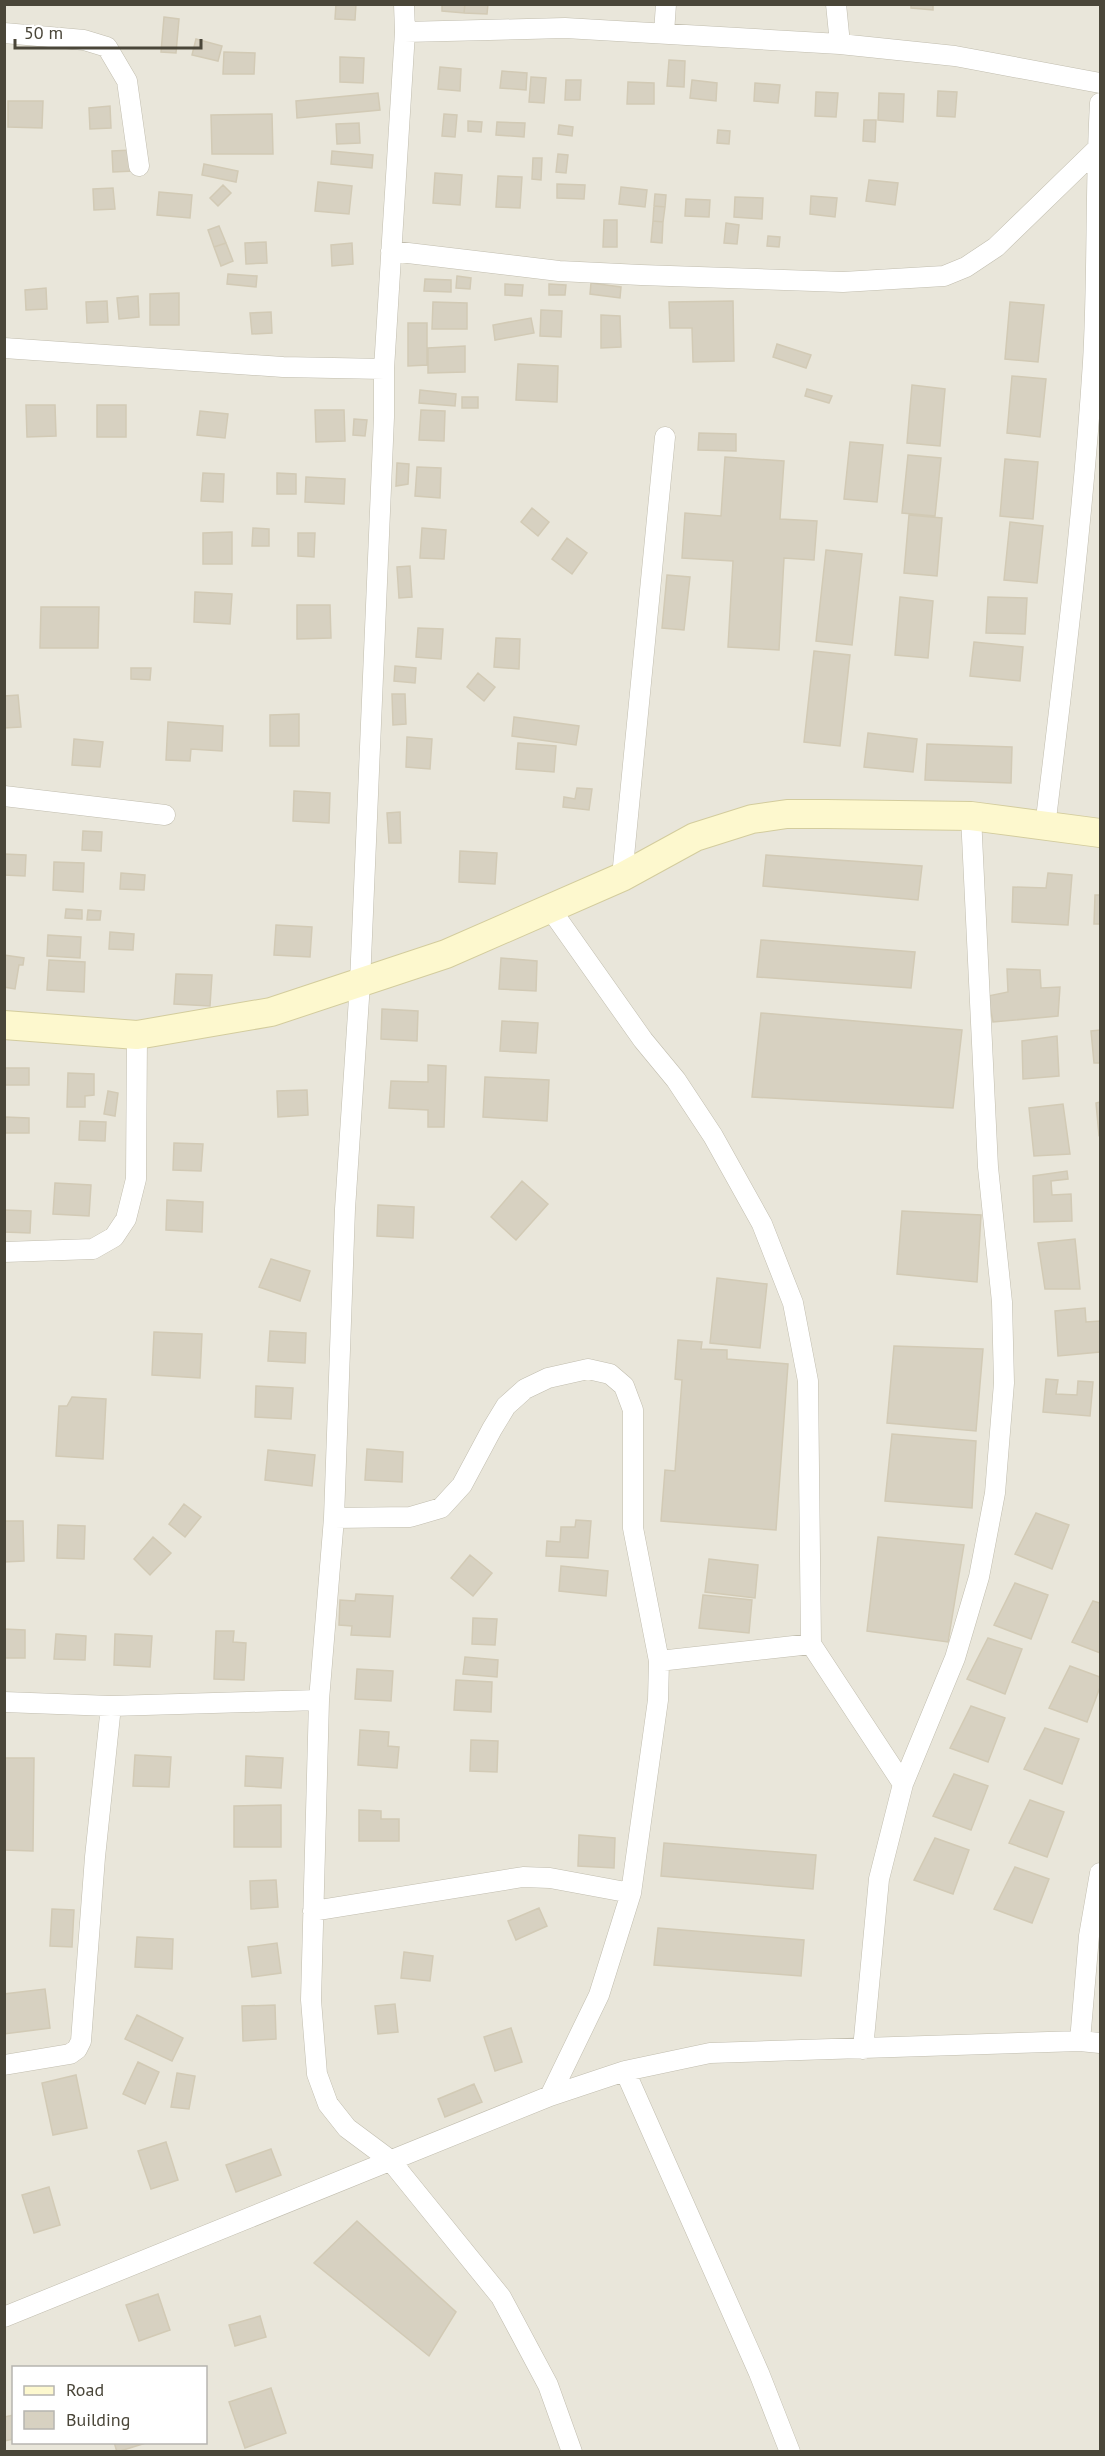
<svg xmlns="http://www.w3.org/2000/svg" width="1105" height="2456" viewBox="0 0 1105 2456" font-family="'PT Sans',sans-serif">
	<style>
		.residential { fill: #e9e6da; fill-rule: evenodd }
		.building { fill: #d7d1c1; stroke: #d2cab5; stroke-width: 1.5 }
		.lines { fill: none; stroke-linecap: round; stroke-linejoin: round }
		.street-casing { stroke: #c1bdae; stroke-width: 21 }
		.secondary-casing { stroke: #d3cc9d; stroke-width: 30 }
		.street { stroke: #fff; stroke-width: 20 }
		.secondary { stroke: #fdf8ce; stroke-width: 28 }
	</style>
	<rect width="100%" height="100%" fill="#f5f4ec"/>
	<!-- residential -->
	<path class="residential" d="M 5,5 L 1100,5 L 1100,2451 L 5,2452 ZM 14,2368 L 206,2368 L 206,2442 L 14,2442 Z"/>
	<!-- building -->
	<path class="building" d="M 336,4 L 356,4 L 355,20 L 335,19 Z
		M 442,4 L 465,4 L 464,13 L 442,11 Z
		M 465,4 L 488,4 L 487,14 L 464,13 Z
		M 911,4 L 933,4 L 933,10 L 911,8 Z
		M 164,17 L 179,19 L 176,53 L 161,52 Z
		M 196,39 L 222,46 L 218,61 L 192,55 Z
		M 224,52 L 255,53 L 254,74 L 223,74 Z
		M 340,57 L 364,58 L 363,83 L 340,82 Z
		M 669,60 L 685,61 L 684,87 L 667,86 Z
		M 440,67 L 461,69 L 460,91 L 438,89 Z
		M 502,71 L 527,73 L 526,90 L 500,88 Z
		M 531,77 L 546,78 L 544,103 L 529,102 Z
		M 566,80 L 581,80 L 580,100 L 565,100 Z
		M 692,80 L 717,83 L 716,101 L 690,98 Z
		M 628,82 L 654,83 L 654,104 L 627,104 Z
		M 755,83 L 780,85 L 778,103 L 754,101 Z
		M 938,91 L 957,92 L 955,117 L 937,116 Z
		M 816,92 L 838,93 L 836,117 L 815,116 Z
		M 378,93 L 380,110 L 297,118 L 296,101 Z
		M 879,93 L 904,94 L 903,122 L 878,120 Z
		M 8,101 L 43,101 L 42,128 L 8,127 Z
		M 110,106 L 111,128 L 90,129 L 89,108 Z
		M 272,114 L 273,154 L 212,154 L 211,115 Z
		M 444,114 L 457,115 L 455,137 L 442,136 Z
		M 864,120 L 876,120 L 875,142 L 863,141 Z
		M 468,121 L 482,122 L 481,132 L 468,131 Z
		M 497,122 L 525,123 L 524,137 L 496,135 Z
		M 359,123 L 360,143 L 337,144 L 336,124 Z
		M 559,125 L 573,127 L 572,136 L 558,134 Z
		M 718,130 L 730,131 L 729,144 L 717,143 Z
		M 132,150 L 134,171 L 113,172 L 112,151 Z
		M 332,151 L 373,155 L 372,168 L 331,164 Z
		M 558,154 L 568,155 L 566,173 L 556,172 Z
		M 533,158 L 542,158 L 541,180 L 532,179 Z
		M 204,164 L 238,171 L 236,182 L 202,175 Z
		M 435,173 L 462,175 L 460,205 L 433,203 Z
		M 498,176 L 522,177 L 520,208 L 496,207 Z
		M 869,180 L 898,183 L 895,205 L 866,201 Z
		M 318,182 L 352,186 L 349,214 L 315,211 Z
		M 557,184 L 585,185 L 584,199 L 557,198 Z
		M 223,185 L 231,193 L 218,206 L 210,198 Z
		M 621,187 L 647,190 L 645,207 L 619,204 Z
		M 113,188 L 115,209 L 94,210 L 93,189 Z
		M 159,192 L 192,195 L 190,218 L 157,215 Z
		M 655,194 L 666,195 L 665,207 L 654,206 Z
		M 811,196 L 837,198 L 835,217 L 810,214 Z
		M 735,197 L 763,198 L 762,219 L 734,217 Z
		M 686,199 L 710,200 L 709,217 L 685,216 Z
		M 654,206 L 665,207 L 663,222 L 653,221 Z
		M 604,220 L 617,220 L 617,247 L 603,247 Z
		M 653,221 L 663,222 L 662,243 L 651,242 Z
		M 726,223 L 739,225 L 737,244 L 724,243 Z
		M 219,226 L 226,243 L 214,247 L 208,230 Z
		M 768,236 L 780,237 L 779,247 L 767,246 Z
		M 266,242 L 267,263 L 246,264 L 245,243 Z
		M 226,243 L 233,261 L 221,266 L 214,247 Z
		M 352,243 L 353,264 L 332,266 L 331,245 Z
		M 228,274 L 257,276 L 256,287 L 227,284 Z
		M 457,276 L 471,278 L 470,289 L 456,288 Z
		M 425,279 L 451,280 L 451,292 L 424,291 Z
		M 591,283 L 621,287 L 620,298 L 590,294 Z
		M 505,284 L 523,285 L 522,296 L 505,295 Z
		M 549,284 L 566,285 L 565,295 L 549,295 Z
		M 46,288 L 47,309 L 26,310 L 25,290 Z
		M 179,293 L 179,325 L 150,325 L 150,294 Z
		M 138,296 L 139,317 L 119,319 L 117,298 Z
		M 107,301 L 108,322 L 87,323 L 86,302 Z
		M 733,301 L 734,361 L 693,362 L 692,328 L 670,328 L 669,302 Z
		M 433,302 L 467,303 L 467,329 L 432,329 Z
		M 1010,302 L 1044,305 L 1038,362 L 1005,359 Z
		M 541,310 L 562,311 L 561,337 L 540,336 Z
		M 271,312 L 272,333 L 252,334 L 250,313 Z
		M 601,315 L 620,316 L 621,347 L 601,348 Z
		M 531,318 L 534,333 L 495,340 L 493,325 Z
		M 408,323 L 427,323 L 427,365 L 408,366 Z
		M 777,344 L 811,355 L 806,368 L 773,357 Z
		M 465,346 L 465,372 L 428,373 L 428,348 Z
		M 518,364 L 558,366 L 557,402 L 516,400 Z
		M 1012,376 L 1046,379 L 1040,437 L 1007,433 Z
		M 912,385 L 945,389 L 940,446 L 907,443 Z
		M 807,389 L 832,396 L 829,403 L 805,396 Z
		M 420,390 L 456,394 L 455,406 L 419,403 Z
		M 462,397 L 478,397 L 478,408 L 462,408 Z
		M 26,405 L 55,405 L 56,436 L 27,437 Z
		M 97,405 L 126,405 L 126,437 L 97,437 Z
		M 315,410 L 344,410 L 345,441 L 316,442 Z
		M 421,410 L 445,411 L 444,441 L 419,440 Z
		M 200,411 L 228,414 L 225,438 L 197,435 Z
		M 354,419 L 367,420 L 365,436 L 353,435 Z
		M 699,433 L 736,434 L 736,451 L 698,450 Z
		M 850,442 L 883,445 L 877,502 L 844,499 Z
		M 908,455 L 941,458 L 935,516 L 902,513 Z
		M 725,457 L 784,461 L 780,519 L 817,521 L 814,560 L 784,558 L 779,650 L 728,647 L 733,561 L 682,558 L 685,513 L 721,516 Z
		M 1005,459 L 1038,462 L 1033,519 L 1000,516 Z
		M 397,463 L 409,464 L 408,484 L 396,486 Z
		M 417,467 L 441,468 L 440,498 L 415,496 Z
		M 203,473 L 224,474 L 223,502 L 201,501 Z
		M 277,473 L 296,474 L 296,494 L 277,494 Z
		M 306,477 L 345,479 L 344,504 L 305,502 Z
		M 532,508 L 549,522 L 538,536 L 521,522 Z
		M 909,515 L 942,518 L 937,576 L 904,573 Z
		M 1010,522 L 1043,526 L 1037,583 L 1004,580 Z
		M 253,528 L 269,529 L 269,546 L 252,546 Z
		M 422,528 L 446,530 L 444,559 L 420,558 Z
		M 232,532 L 232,564 L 203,564 L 203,533 Z
		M 298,533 L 315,533 L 314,557 L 298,556 Z
		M 567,538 L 587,553 L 572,574 L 552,559 Z
		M 826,550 L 862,554 L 852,645 L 816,641 Z
		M 410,566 L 412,597 L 399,598 L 397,567 Z
		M 667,575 L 690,577 L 684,630 L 662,628 Z
		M 195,592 L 232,594 L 230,624 L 194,622 Z
		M 900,597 L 933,601 L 928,658 L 895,655 Z
		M 988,597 L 1027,598 L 1025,634 L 986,633 Z
		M 297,605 L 330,605 L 331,638 L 297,639 Z
		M 41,607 L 99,607 L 98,648 L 40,648 Z
		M 418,628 L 443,629 L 441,659 L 416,657 Z
		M 496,638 L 520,639 L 519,669 L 494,667 Z
		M 974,642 L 1023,647 L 1020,681 L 970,676 Z
		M 814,651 L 850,655 L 840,746 L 804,742 Z
		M 395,666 L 416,668 L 415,683 L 394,681 Z
		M 131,668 L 151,668 L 150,680 L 131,679 Z
		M 478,673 L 495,687 L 484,701 L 467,687 Z
		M 392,694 L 405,694 L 406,724 L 393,725 Z
		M 18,695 L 21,727 L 4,728 L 4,696 Z
		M 299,714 L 299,746 L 270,746 L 270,715 Z
		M 514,717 L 579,726 L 576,745 L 512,736 Z
		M 168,722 L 223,726 L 222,751 L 191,749 L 190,761 L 166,760 Z
		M 868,733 L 917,739 L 913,772 L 864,767 Z
		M 407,737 L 432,739 L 430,769 L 406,767 Z
		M 74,739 L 103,742 L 100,767 L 72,765 Z
		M 518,743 L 556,746 L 554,772 L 516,769 Z
		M 927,744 L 1012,747 L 1011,783 L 925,780 Z
		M 577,788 L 592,789 L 589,810 L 563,807 L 564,797 L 575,799 Z
		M 294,791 L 330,793 L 329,823 L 293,821 Z
		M 400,812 L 401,843 L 389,843 L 387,813 Z
		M 83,831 L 102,832 L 101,851 L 82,850 Z
		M 460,851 L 497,853 L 495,884 L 459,882 Z
		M 4,854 L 26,855 L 25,876 L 4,875 Z
		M 766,855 L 922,866 L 918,900 L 763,886 Z
		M 54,862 L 84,863 L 83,892 L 53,890 Z
		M 121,873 L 145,875 L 144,890 L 120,889 Z
		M 1048,873 L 1072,875 L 1068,925 L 1012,922 L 1013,887 L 1046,888 Z
		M 1095,895 L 1100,895 L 1100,924 L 1094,924 Z
		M 66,909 L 82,910 L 82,919 L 65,918 Z
		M 88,910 L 101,911 L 100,920 L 87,920 Z
		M 276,925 L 312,927 L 310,957 L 274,955 Z
		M 110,932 L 134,934 L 133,950 L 109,949 Z
		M 48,935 L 81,937 L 80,958 L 47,956 Z
		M 761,940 L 915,952 L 911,988 L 757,977 Z
		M 4,955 L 24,958 L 23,965 L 19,965 L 15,989 L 4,987 Z
		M 501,958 L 537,961 L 536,991 L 499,989 Z
		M 49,960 L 85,962 L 84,992 L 47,990 Z
		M 1007,969 L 1040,970 L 1041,988 L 1060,987 L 1058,1016 L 993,1022 L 988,996 L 1008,992 Z
		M 176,974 L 212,975 L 210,1006 L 174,1004 Z
		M 382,1009 L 418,1011 L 417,1041 L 381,1039 Z
		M 761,1013 L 962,1030 L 953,1108 L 752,1097 Z
		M 502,1021 L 538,1023 L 536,1053 L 500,1051 Z
		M 1100,1030 L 1100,1063 L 1094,1063 L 1091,1031 Z
		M 1057,1036 L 1059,1076 L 1023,1079 L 1022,1041 Z
		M 428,1065 L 446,1066 L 444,1127 L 428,1127 L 428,1110 L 389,1108 L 391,1081 L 428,1082 Z
		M 5,1068 L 29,1068 L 29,1085 L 5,1085 Z
		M 68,1073 L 94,1074 L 94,1095 L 85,1096 L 85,1107 L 67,1107 Z
		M 485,1077 L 549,1080 L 547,1121 L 483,1117 Z
		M 307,1090 L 308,1115 L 278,1117 L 277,1091 Z
		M 108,1091 L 118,1093 L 115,1116 L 104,1114 Z
		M 1100,1102 L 1100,1134 L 1099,1135 L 1096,1103 Z
		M 1063,1104 L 1070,1154 L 1034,1156 L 1029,1108 Z
		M 5,1117 L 29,1118 L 29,1133 L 5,1133 Z
		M 80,1121 L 106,1122 L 105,1141 L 79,1140 Z
		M 174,1143 L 203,1144 L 201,1171 L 173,1170 Z
		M 1067,1171 L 1068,1179 L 1051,1181 L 1052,1195 L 1071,1194 L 1072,1221 L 1034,1222 L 1033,1176 Z
		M 522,1181 L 548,1204 L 516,1240 L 491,1217 Z
		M 55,1183 L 91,1185 L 89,1216 L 53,1214 Z
		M 167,1200 L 203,1202 L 202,1232 L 166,1230 Z
		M 378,1205 L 414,1207 L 413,1238 L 377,1236 Z
		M 4,1210 L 31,1211 L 30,1233 L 4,1232 Z
		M 902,1211 L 981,1215 L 977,1282 L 897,1274 Z
		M 1075,1239 L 1080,1289 L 1045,1289 L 1038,1243 Z
		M 271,1259 L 310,1271 L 300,1301 L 259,1287 Z
		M 717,1278 L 767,1284 L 760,1348 L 710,1343 Z
		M 1085,1308 L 1086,1322 L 1100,1321 L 1100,1352 L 1058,1356 L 1055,1311 Z
		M 270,1331 L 306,1333 L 305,1363 L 268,1361 Z
		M 154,1332 L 202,1334 L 200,1378 L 152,1375 Z
		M 678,1340 L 702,1342 L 701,1349 L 727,1350 L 727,1359 L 788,1364 L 776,1530 L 661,1521 L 665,1470 L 675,1471 L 682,1380 L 675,1379 Z
		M 894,1346 L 983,1349 L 976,1431 L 887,1423 Z
		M 1046,1379 L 1058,1380 L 1056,1394 L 1077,1395 L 1078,1381 L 1093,1382 L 1090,1416 L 1043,1412 Z
		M 256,1386 L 293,1388 L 291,1419 L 255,1417 Z
		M 72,1397 L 106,1399 L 103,1459 L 56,1456 L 59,1406 L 67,1406 Z
		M 892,1434 L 976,1441 L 972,1508 L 885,1501 Z
		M 367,1449 L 403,1452 L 402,1482 L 365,1480 Z
		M 268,1450 L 315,1455 L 312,1486 L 265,1480 Z
		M 184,1504 L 201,1517 L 185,1537 L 169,1524 Z
		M 1036,1513 L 1069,1525 L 1052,1569 L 1015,1554 Z
		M 576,1520 L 591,1521 L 588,1558 L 546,1556 L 547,1541 L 560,1542 L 561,1527 L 575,1527 Z
		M 4,1521 L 23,1521 L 24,1561 L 4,1562 Z
		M 58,1525 L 85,1526 L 84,1559 L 57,1558 Z
		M 153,1537 L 171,1553 L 150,1575 L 134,1559 Z
		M 878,1537 L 964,1545 L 948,1642 L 867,1631 Z
		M 470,1555 L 492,1573 L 473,1596 L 451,1578 Z
		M 709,1559 L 758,1565 L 755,1598 L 705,1592 Z
		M 561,1566 L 608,1571 L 606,1596 L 559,1591 Z
		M 1015,1583 L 1048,1595 L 1031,1639 L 994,1625 Z
		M 356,1594 L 393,1596 L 390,1637 L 351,1635 L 352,1626 L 339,1625 L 340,1600 L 355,1601 Z
		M 703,1595 L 752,1600 L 749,1633 L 699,1628 Z
		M 1093,1601 L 1100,1603 L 1100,1653 L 1072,1642 Z
		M 473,1618 L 497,1619 L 495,1645 L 472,1644 Z
		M 4,1629 L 25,1630 L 25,1658 L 4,1658 Z
		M 216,1631 L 234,1631 L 233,1642 L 246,1643 L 244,1680 L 214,1679 Z
		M 56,1634 L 86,1636 L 85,1660 L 54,1659 Z
		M 115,1634 L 152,1636 L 150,1667 L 114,1665 Z
		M 988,1638 L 1022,1649 L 1005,1694 L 967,1679 Z
		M 465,1657 L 498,1660 L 497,1677 L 463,1674 Z
		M 1070,1666 L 1100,1677 L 1100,1687 L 1087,1722 L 1049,1708 Z
		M 357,1669 L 393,1671 L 391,1701 L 355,1699 Z
		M 456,1680 L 492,1682 L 491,1712 L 454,1710 Z
		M 971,1706 L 1005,1718 L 988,1762 L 950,1748 Z
		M 1045,1728 L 1079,1739 L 1062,1784 L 1024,1769 Z
		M 360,1730 L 389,1732 L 388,1746 L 399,1747 L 397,1768 L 358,1765 Z
		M 471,1740 L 498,1741 L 497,1772 L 470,1771 Z
		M 135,1755 L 171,1757 L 169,1787 L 133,1786 Z
		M 246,1756 L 283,1758 L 281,1788 L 245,1786 Z
		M 4,1758 L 34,1758 L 33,1851 L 4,1850 Z
		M 954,1774 L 988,1786 L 971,1830 L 933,1816 Z
		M 1030,1800 L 1064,1812 L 1047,1857 L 1009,1843 Z
		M 281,1805 L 281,1847 L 234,1847 L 234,1806 Z
		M 359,1810 L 381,1811 L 381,1819 L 399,1819 L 399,1841 L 359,1841 Z
		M 579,1835 L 615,1838 L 614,1868 L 578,1866 Z
		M 935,1838 L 969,1850 L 953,1894 L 914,1880 Z
		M 664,1843 L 816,1855 L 813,1889 L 661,1876 Z
		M 1015,1867 L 1049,1879 L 1032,1923 L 994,1909 Z
		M 276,1880 L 278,1907 L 251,1909 L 250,1881 Z
		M 539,1908 L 547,1926 L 516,1940 L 508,1921 Z
		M 52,1909 L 74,1910 L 72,1947 L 50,1946 Z
		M 658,1928 L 804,1940 L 801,1976 L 654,1965 Z
		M 137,1937 L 173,1939 L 172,1969 L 135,1967 Z
		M 277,1943 L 281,1973 L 252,1977 L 248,1947 Z
		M 404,1952 L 433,1956 L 430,1981 L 401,1978 Z
		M 45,1989 L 50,2028 L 4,2034 L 4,1994 Z
		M 395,2004 L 398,2032 L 378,2034 L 375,2006 Z
		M 275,2005 L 276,2039 L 243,2041 L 242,2006 Z
		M 137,2015 L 183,2038 L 172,2061 L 125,2039 Z
		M 511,2028 L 522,2062 L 495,2071 L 484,2037 Z
		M 138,2062 L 159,2072 L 145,2104 L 123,2094 Z
		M 177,2073 L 195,2076 L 189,2109 L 171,2107 Z
		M 76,2075 L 87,2128 L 53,2135 L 42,2083 Z
		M 474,2084 L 482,2102 L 445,2117 L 438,2099 Z
		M 166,2142 L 178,2180 L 151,2189 L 138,2151 Z
		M 271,2149 L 281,2175 L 236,2192 L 226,2165 Z
		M 49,2187 L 60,2225 L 34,2233 L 22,2195 Z
		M 357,2221 L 456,2312 L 429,2356 L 314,2263 Z
		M 158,2294 L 170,2330 L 139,2341 L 126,2305 Z
		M 260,2316 L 266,2337 L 235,2346 L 229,2325 Z
		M 271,2388 L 286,2433 L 245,2448 L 229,2402 Z
		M 14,2415 L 14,2439 L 4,2441 L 4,2417 Z
		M 114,2442 L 146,2442 L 146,2443 L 117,2452 Z"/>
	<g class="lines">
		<!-- street casing -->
		<g class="street-casing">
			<path id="street" d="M 404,4 L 405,32 L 384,369 L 384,417 L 360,983 L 345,1209 L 334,1518 L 319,1700 L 311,2000 L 317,2074 L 328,2104 L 347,2128 L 390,2160 L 501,2297 L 548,2385 L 572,2452
				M 836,4 L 840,44
				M 405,32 L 565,28 L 840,44 L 955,56 L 1100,83
				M 4,33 L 84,40 L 107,47 L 127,81 L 139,166
				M 664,33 L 666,4
				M 391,251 L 559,271 L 641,275 L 843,282 L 944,276 L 966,267 L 996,247 L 1097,149
				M 4,348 L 283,367 L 384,369
				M 4,796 L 165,815
				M 1045,827 C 1064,672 1083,518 1093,362 C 1098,276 1095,189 1100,103
				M 622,877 L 665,437
				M 549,907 L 643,1040 L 676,1080 L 713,1136 L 762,1224 L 793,1303 L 808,1381 L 811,1644 L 903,1784
				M 4,1252 L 93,1249 L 114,1237 L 126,1219 L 136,1179 L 137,1035
				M 334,1518 L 410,1517 L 441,1508 L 462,1485 L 492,1429 L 506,1406 L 525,1389 L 548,1378 L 588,1369 L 610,1374 L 624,1386 L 633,1410 L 633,1528 L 659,1661 L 658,1700 L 631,1893 L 599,1995 L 550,2096
				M 659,1661 L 811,1644
				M 4,1702 L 111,1706 L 319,1700
				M 313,1911 L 523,1877 L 550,1878 L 631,1893
				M 1080,2041 L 1089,1936 L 1100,1873
				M 863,2049 L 879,1879 L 903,1784 L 955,1658 L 979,1577 L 995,1493 L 1004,1383 L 1002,1302 L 988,1167 L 971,816
				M 4,2065 L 70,2054 L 77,2049 L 81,2041 L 95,1857 L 111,1706
				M 625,2071 L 759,2373 L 790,2452
				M 4,2317 L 550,2096 L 625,2071 L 710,2053 L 1080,2041 L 1100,2043"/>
		</g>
		<!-- secondary casing -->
		<g class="secondary-casing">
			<path id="secondary" d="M 4,1025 L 137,1035 L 271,1012 L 446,954 L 622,877 L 695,837 L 752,819 L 787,814 L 826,814 L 971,816 L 1100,833"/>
		</g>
		<!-- street -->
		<use href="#street" class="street"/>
		<!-- secondary -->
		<use href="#secondary" class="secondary"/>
	</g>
	<!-- border -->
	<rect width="1105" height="2456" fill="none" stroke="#4a4639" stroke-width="12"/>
	<!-- legend -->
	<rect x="12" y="2366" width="195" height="78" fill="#ffffff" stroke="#b7b5b0" stroke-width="1.5"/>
	<rect x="24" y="2386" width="30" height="9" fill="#fdf8ce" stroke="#b7b5b0" stroke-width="1.5"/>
	<text x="66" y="2396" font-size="18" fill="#4a4639">Road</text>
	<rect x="24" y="2411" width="30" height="18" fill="#d7d1c1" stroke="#b7b5b0" stroke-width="1.5"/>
	<text x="66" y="2426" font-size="18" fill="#4a4639">Building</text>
	<!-- scale -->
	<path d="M15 39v9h186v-9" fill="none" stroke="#4a4639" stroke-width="3"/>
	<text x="24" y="39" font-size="18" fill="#4a4639" stroke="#ffffff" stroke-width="4.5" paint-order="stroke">50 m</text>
</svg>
